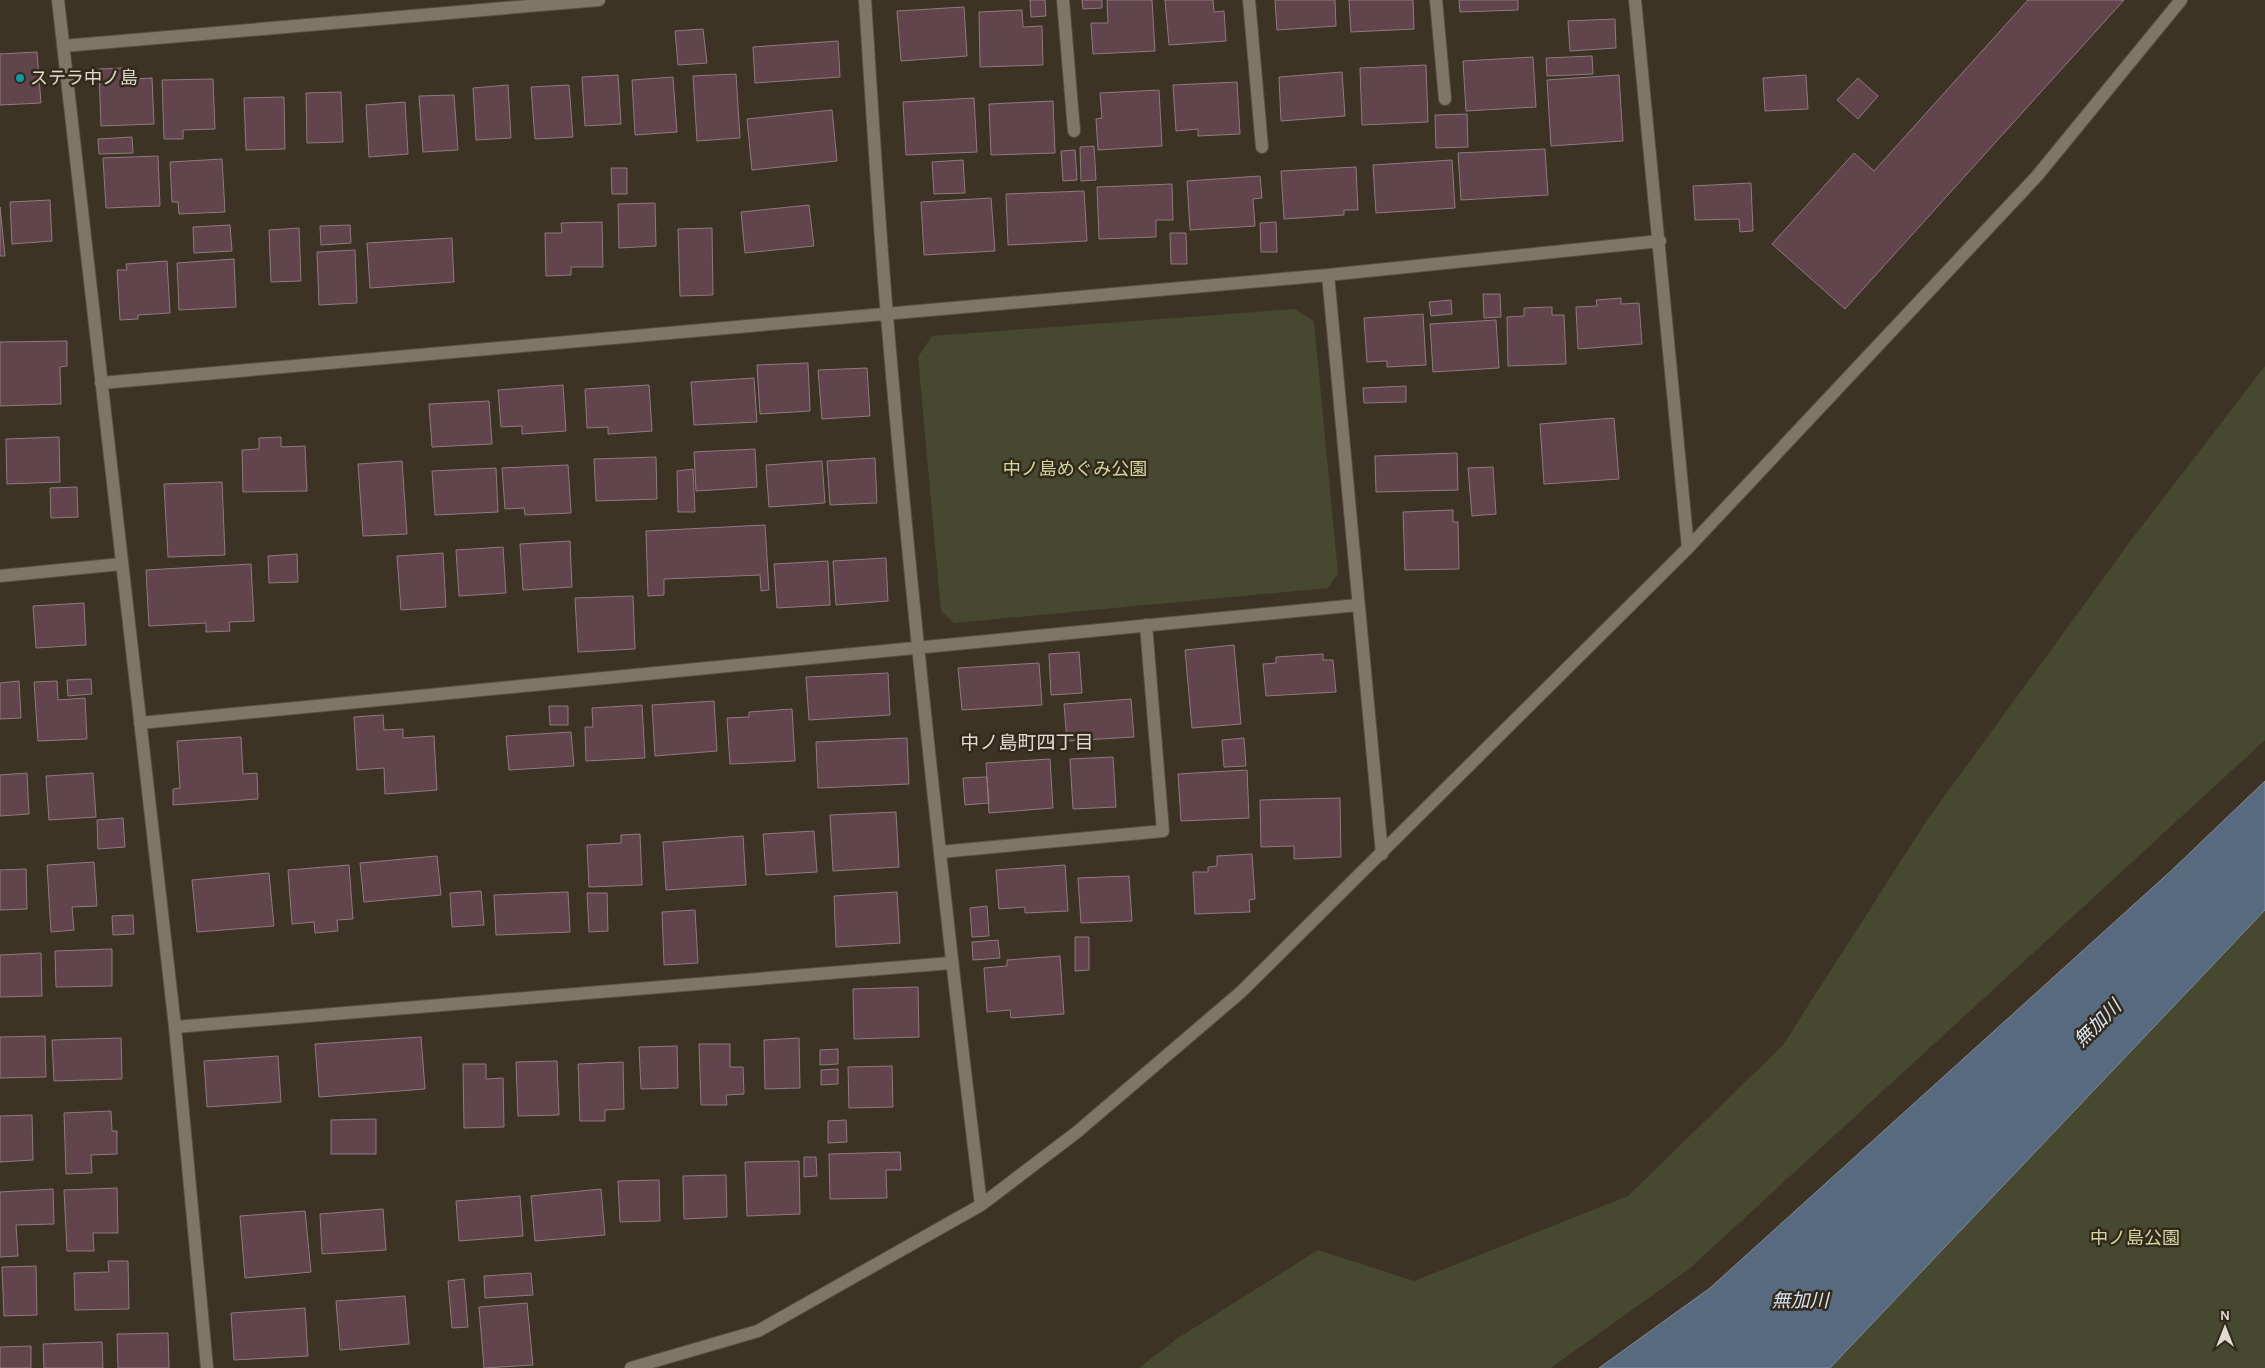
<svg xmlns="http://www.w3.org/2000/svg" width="2265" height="1368" viewBox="0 0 2265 1368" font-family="Karla,'Noto Sans JP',sans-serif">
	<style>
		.green { fill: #464830 }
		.water { fill: #586a80; stroke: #818c98 }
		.building { fill: #61444c; stroke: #8f7a7f }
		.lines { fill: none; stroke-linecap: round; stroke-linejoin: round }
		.lane-casing { stroke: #585044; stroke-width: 14 }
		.street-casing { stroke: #585044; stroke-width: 14 }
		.lane { stroke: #807665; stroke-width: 12 }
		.street { stroke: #807665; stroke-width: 12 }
		.culture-dot { fill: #0f9aa8; stroke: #32291b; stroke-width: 2 }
		.labels { text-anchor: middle; stroke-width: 5; stroke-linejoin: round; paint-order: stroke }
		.poi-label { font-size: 18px; fill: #e0dad1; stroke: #32291b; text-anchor: start }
		.park-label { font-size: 18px; fill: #d3d8a2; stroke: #32291b }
		.neighbourhood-label { font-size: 19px; fill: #e0dad1; stroke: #32291b }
		.water-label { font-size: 19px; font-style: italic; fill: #d6e5f6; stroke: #32291b }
	</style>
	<rect width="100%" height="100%" fill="#3c3324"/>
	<!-- green -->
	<path class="green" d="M 1294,309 L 1314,321 L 1338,574 L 1328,588 L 954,623 L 941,611 L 918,357 L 932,336 Z
		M 2265,366 L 2265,740 L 1689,1269 L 1551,1368 L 1139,1368 L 1178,1338 L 1318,1250 L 1414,1281 L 1628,1196 L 1783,1045 L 1927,820 L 2132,539 Z
		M 2265,910 L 2265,1368 L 1830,1368 Z"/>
	<!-- water -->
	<path class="water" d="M 2265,781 L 2265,910 L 1830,1368 L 1599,1368 L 1710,1288 L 2172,870 Z"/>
	<!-- building -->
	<path class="building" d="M 1030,0 L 1045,0 L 1046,16 L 1031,17 Z
		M 1082,0 L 1102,0 L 1102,8 L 1083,9 Z
		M 1107,0 L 1152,0 L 1155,51 L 1093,54 L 1091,23 L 1108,23 Z
		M 1165,0 L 1213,0 L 1214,12 L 1224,11 L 1226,41 L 1169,45 Z
		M 1275,0 L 1335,0 L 1336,26 L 1277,30 Z
		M 1349,0 L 1413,0 L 1414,29 L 1351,32 Z
		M 1459,0 L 1518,0 L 1518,10 L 1460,12 Z
		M 2028,0 L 2124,0 L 1845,309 L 1772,244 L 1854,153 L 1874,171 Z
		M 964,7 L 967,56 L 901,61 L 897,11 Z
		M 1022,10 L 1023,27 L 1042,26 L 1043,65 L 980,67 L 979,12 Z
		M 1615,19 L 1616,48 L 1570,51 L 1568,21 Z
		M 703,29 L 707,63 L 678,65 L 675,31 Z
		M 838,41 L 840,77 L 755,83 L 753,47 Z
		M 37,52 L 41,103 L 0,105 L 0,54 Z
		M 1592,56 L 1593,74 L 1547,76 L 1546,58 Z
		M 1533,57 L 1536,107 L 1466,111 L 1463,61 Z
		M 1426,65 L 1428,122 L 1362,125 L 1360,68 Z
		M 123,68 L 123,74 L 134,74 L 134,79 L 152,78 L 154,124 L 101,126 L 99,69 Z
		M 1342,72 L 1345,116 L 1281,121 L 1279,77 Z
		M 736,74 L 740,138 L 697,141 L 693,76 Z
		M 618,75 L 621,124 L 585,126 L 582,77 Z
		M 1619,75 L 1623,141 L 1551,146 L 1547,80 Z
		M 1806,75 L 1808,109 L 1765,111 L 1763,78 Z
		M 673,77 L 677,132 L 635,135 L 632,80 Z
		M 1858,78 L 1878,96 L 1858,119 L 1837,100 Z
		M 213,79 L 215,129 L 183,130 L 183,139 L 164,139 L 162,80 Z
		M 1237,82 L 1240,134 L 1198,136 L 1198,129 L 1176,131 L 1173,85 Z
		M 508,85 L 511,138 L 476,140 L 473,88 Z
		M 569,85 L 573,137 L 535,139 L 531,87 Z
		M 1159,90 L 1162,146 L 1098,150 L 1096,119 L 1102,118 L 1100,93 Z
		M 341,92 L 343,142 L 307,143 L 306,93 Z
		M 454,95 L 458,150 L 423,152 L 419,96 Z
		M 284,97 L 285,149 L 246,150 L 244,98 Z
		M 974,98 L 977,152 L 906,155 L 903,102 Z
		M 1053,101 L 1055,153 L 991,155 L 989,104 Z
		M 405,102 L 408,154 L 369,157 L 366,105 Z
		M 832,110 L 837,161 L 752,170 L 747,119 Z
		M 1467,114 L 1468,147 L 1436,148 L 1435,115 Z
		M 132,137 L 133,153 L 99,154 L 98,139 Z
		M 1094,146 L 1096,180 L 1081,181 L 1080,147 Z
		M 1545,149 L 1548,195 L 1461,200 L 1458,153 Z
		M 1075,150 L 1077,180 L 1063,181 L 1061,151 Z
		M 158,156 L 160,206 L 106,208 L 103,158 Z
		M 222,159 L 225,212 L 179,214 L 178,202 L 172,202 L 170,162 Z
		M 963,160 L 965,193 L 934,194 L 932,162 Z
		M 1452,160 L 1455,208 L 1376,213 L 1373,165 Z
		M 1356,167 L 1358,210 L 1344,210 L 1344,215 L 1284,219 L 1281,171 Z
		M 611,168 L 627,168 L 627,194 L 612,194 Z
		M 1260,176 L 1262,198 L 1253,199 L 1255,226 L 1190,230 L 1187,181 Z
		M 1751,183 L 1753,231 L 1740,232 L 1739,219 L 1695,220 L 1693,186 Z
		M 1172,184 L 1173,220 L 1156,220 L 1156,237 L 1099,239 L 1097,187 Z
		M 1084,191 L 1087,241 L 1008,245 L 1006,194 Z
		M 991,198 L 995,251 L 924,255 L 921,202 Z
		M 50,200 L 52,241 L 12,244 L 10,202 Z
		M 655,203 L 656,246 L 619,248 L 618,204 Z
		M 809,205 L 814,246 L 745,253 L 741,212 Z
		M 0,207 L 5,256 L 0,256 Z
		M 602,222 L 603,267 L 571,267 L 571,275 L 546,276 L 545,233 L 562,233 L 561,223 Z
		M 1276,222 L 1277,252 L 1261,252 L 1260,223 Z
		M 230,225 L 232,251 L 194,253 L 193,227 Z
		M 350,225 L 351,243 L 321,245 L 320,226 Z
		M 299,228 L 301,281 L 271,282 L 269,230 Z
		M 712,228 L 713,295 L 680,296 L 678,229 Z
		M 1170,233 L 1186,233 L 1187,264 L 1171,264 Z
		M 452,238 L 454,282 L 370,288 L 367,243 Z
		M 355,250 L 357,303 L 319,305 L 317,252 Z
		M 234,259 L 236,307 L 179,310 L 177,263 Z
		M 167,261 L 170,313 L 138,315 L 138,319 L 120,320 L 117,270 L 127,270 L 126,264 Z
		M 1483,294 L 1500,294 L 1501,317 L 1484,318 Z
		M 1621,298 L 1621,304 L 1639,303 L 1642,344 L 1578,349 L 1576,307 L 1597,306 L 1596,300 Z
		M 1451,300 L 1452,314 L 1431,316 L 1429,302 Z
		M 1552,307 L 1552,315 L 1564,315 L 1566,364 L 1508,366 L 1507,317 L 1524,316 L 1524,308 Z
		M 1423,314 L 1426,365 L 1387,367 L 1387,361 L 1367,362 L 1364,318 Z
		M 1496,320 L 1499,368 L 1433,372 L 1430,324 Z
		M 67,341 L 67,366 L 60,367 L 61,404 L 0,406 L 0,342 Z
		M 808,363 L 810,411 L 760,414 L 757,365 Z
		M 867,368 L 870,416 L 822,419 L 818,370 Z
		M 754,378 L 757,422 L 694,425 L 691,382 Z
		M 563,385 L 566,431 L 522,434 L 522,426 L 501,427 L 498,390 Z
		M 649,385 L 652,431 L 608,434 L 608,427 L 587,428 L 585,389 Z
		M 1406,386 L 1406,402 L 1364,403 L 1363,388 Z
		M 489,401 L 492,444 L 432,447 L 429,404 Z
		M 1614,418 L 1619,479 L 1544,484 L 1540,424 Z
		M 59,437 L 60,482 L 7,484 L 6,439 Z
		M 281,437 L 281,447 L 305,446 L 307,491 L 243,492 L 242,450 L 259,449 L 259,438 Z
		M 755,449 L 757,487 L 696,491 L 694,452 Z
		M 1457,453 L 1458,490 L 1376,492 L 1375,456 Z
		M 656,457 L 657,499 L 596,501 L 594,459 Z
		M 875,458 L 877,503 L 830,505 L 827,461 Z
		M 402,461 L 407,534 L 363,536 L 358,464 Z
		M 822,461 L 825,503 L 769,507 L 766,465 Z
		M 568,465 L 571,513 L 525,515 L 524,508 L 505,509 L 502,468 Z
		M 1493,467 L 1496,514 L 1472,516 L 1468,468 Z
		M 496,468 L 498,512 L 435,515 L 432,471 Z
		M 693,469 L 695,512 L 678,512 L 677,471 Z
		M 222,482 L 225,555 L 168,557 L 164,484 Z
		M 77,487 L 78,517 L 51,518 L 50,488 Z
		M 1453,510 L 1453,522 L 1458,522 L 1459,569 L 1405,570 L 1403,512 Z
		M 765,525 L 769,590 L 761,591 L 760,575 L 664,579 L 664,595 L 648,596 L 646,531 Z
		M 570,541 L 572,587 L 523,590 L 520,544 Z
		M 503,547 L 506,593 L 459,596 L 456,550 Z
		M 443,553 L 446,607 L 401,610 L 397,556 Z
		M 297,554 L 298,582 L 269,583 L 268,556 Z
		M 886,558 L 888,601 L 836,605 L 833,561 Z
		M 828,561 L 830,605 L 777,608 L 774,564 Z
		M 251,564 L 254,621 L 229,622 L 230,631 L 206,632 L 206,623 L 149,626 L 146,570 Z
		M 633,596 L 635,649 L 578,652 L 575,598 Z
		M 84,603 L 86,645 L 36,648 L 33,606 Z
		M 1234,645 L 1241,724 L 1192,728 L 1185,650 Z
		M 1079,652 L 1082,693 L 1051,695 L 1049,654 Z
		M 1323,654 L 1323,660 L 1333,660 L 1336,692 L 1266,696 L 1263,664 L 1276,663 L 1276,657 Z
		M 1039,663 L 1042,705 L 962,710 L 958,668 Z
		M 888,673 L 890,715 L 809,720 L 806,677 Z
		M 91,679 L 92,694 L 68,696 L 67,680 Z
		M 19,681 L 21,718 L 0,719 L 0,683 Z
		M 57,681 L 58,700 L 85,698 L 87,739 L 38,741 L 34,682 Z
		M 1131,699 L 1134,737 L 1067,741 L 1064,704 Z
		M 714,701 L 717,751 L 655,756 L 652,705 Z
		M 642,705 L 645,758 L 586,761 L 585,727 L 593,727 L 592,708 Z
		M 549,706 L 568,706 L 568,725 L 550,725 Z
		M 792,709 L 795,761 L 730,764 L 727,718 L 749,717 L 749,712 Z
		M 383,715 L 384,730 L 403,729 L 403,738 L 434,736 L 437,790 L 385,794 L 384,768 L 357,770 L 354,717 Z
		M 571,732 L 574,766 L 509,770 L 506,736 Z
		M 241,737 L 243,774 L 257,773 L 258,799 L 173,805 L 173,789 L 180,788 L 177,741 Z
		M 907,738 L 909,784 L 818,788 L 816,742 Z
		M 1244,738 L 1246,766 L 1224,767 L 1222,740 Z
		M 1113,757 L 1116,807 L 1073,809 L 1070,759 Z
		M 1050,759 L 1053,808 L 989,813 L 986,763 Z
		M 1247,770 L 1249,818 L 1181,821 L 1178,774 Z
		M 27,773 L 29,814 L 0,816 L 0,775 Z
		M 93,773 L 96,817 L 49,820 L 46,776 Z
		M 987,777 L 989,803 L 965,805 L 963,778 Z
		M 1340,798 L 1341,857 L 1294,859 L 1294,846 L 1261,847 L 1260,800 Z
		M 896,812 L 899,867 L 833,871 L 830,815 Z
		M 123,818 L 125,847 L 98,849 L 97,820 Z
		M 814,831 L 817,872 L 766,875 L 763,834 Z
		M 640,834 L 642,885 L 589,887 L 587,845 L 621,843 L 621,835 Z
		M 743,836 L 746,885 L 666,890 L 663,842 Z
		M 1252,854 L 1255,899 L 1249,900 L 1250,912 L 1195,914 L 1193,872 L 1208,872 L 1208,867 L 1217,866 L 1217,856 Z
		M 437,856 L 441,895 L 364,902 L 360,863 Z
		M 94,862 L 97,906 L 72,907 L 74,930 L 51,932 L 47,865 Z
		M 349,865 L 353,919 L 337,920 L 338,931 L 315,933 L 314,922 L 292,924 L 288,870 Z
		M 1065,865 L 1068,911 L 1025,913 L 1025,907 L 999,909 L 996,870 Z
		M 26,869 L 27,909 L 0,910 L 0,870 Z
		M 269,873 L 274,926 L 197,932 L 192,880 Z
		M 1129,876 L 1132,921 L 1081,923 L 1078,878 Z
		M 481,891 L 484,925 L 452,927 L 450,893 Z
		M 568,892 L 570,932 L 496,935 L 494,895 Z
		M 897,892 L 900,943 L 836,947 L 834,896 Z
		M 587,893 L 607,893 L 608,931 L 589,932 Z
		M 987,906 L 989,936 L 972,937 L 970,908 Z
		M 695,910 L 698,963 L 664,965 L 662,912 Z
		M 133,915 L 134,934 L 113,935 L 112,916 Z
		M 1075,937 L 1089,937 L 1089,970 L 1075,971 Z
		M 998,940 L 1000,958 L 973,960 L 972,942 Z
		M 112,949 L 112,986 L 56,987 L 55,951 Z
		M 41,953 L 42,996 L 0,997 L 0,955 Z
		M 1060,956 L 1064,1014 L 1011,1018 L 1010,1010 L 987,1012 L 984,968 L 1007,966 L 1007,960 Z
		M 918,987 L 919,1037 L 854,1039 L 853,989 Z
		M 45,1036 L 46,1077 L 0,1078 L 0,1037 Z
		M 421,1037 L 425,1089 L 319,1097 L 315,1044 Z
		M 121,1038 L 122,1079 L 54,1081 L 52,1040 Z
		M 799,1038 L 800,1088 L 765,1089 L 764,1040 Z
		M 699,1044 L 730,1044 L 730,1067 L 743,1067 L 744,1094 L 726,1095 L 727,1105 L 701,1105 Z
		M 677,1046 L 678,1088 L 641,1089 L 639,1047 Z
		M 838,1049 L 838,1064 L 820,1065 L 820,1050 Z
		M 278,1056 L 281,1102 L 207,1107 L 204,1061 Z
		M 557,1061 L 559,1115 L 518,1116 L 516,1062 Z
		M 623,1062 L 624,1109 L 605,1110 L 605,1121 L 580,1121 L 578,1064 Z
		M 463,1064 L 486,1064 L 486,1079 L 503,1078 L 504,1127 L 464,1128 Z
		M 892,1066 L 893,1107 L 849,1108 L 848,1067 Z
		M 838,1069 L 838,1084 L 821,1085 L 821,1070 Z
		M 111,1111 L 112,1131 L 117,1131 L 117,1154 L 91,1155 L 92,1173 L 66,1174 L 64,1113 Z
		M 32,1115 L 33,1160 L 0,1162 L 0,1116 Z
		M 376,1119 L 376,1154 L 331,1154 L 331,1120 Z
		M 846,1120 L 847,1142 L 828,1143 L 828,1121 Z
		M 900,1152 L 901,1170 L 886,1170 L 887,1198 L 830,1199 L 829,1154 Z
		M 804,1157 L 816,1157 L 817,1176 L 804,1177 Z
		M 799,1161 L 800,1214 L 747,1216 L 745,1162 Z
		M 726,1175 L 727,1217 L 684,1219 L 683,1176 Z
		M 659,1180 L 660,1221 L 620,1222 L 618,1181 Z
		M 117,1188 L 118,1233 L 93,1233 L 94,1251 L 67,1251 L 64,1190 Z
		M 53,1189 L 54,1224 L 16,1225 L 18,1256 L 0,1257 L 0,1192 Z
		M 601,1189 L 605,1235 L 535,1241 L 531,1196 Z
		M 520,1196 L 523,1236 L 459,1241 L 456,1201 Z
		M 383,1209 L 386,1250 L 322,1254 L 320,1214 Z
		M 305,1211 L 311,1272 L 245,1278 L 240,1216 Z
		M 108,1261 L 128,1261 L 129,1309 L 75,1310 L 74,1273 L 109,1272 Z
		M 36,1266 L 37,1315 L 4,1316 L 2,1267 Z
		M 531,1273 L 533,1295 L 485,1298 L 484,1276 Z
		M 464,1279 L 468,1327 L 452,1328 L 448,1281 Z
		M 405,1296 L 409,1344 L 340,1350 L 336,1301 Z
		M 527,1303 L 533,1365 L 484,1368 L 479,1307 Z
		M 305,1308 L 308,1356 L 234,1360 L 231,1313 Z
		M 168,1333 L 169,1368 L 118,1368 L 117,1334 Z
		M 102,1342 L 103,1368 L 44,1368 L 43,1344 Z
		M 31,1346 L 31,1368 L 0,1368 L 0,1347 Z"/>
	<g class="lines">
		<!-- lane casing -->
		<g class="lane-casing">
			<path id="lane" d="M 1063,0 L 1074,131
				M 1249,0 L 1262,147
				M 1436,0 L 1445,99"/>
		</g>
		<!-- street casing -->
		<g class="street-casing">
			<path id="street" d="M 58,0 L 175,1027 L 207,1368
				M 865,0 C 872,105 878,211 887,316 C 912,613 945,909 981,1205
				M 1635,0 L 1688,548
				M 63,46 L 599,0
				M 1328,275 L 1382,854
				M 101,383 L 1328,275 L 1660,241
				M 0,576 L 121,564
				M 140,723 L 1358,605
				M 940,852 L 1163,831 L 1146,625
				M 175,1027 L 951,963
				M 631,1368 L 758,1331 L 981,1205 L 1077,1132 L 1241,992 L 1688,548 L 2037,176 L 2181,0"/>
		</g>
		<!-- lane -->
		<use href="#lane" class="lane"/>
		<!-- street -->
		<use href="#street" class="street"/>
	</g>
	<!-- markers -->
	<circle class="culture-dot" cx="20" cy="78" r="5"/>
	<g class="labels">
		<!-- poi labels -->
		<g class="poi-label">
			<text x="30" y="84">ステラ中ノ島</text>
		</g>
		<!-- park labels -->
		<g class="park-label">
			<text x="1075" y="475">中ノ島めぐみ公園</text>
			<text x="2135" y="1244">中ノ島公園</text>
		</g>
		<!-- neighbourhood labels -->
		<g class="neighbourhood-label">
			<text x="1027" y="749">中ノ島町四丁目</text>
		</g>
		<!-- water labels -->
		<g class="water-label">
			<text transform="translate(2097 1023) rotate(-45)" y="7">無加川</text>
			<text x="1800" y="1307">無加川</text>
		</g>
	</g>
	<!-- north arrow -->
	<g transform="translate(2225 1328)" stroke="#32291b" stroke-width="4" paint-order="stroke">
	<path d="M0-4L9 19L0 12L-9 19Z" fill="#e0dad1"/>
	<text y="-8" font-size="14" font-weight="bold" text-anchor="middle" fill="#e0dad1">N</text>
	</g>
</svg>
